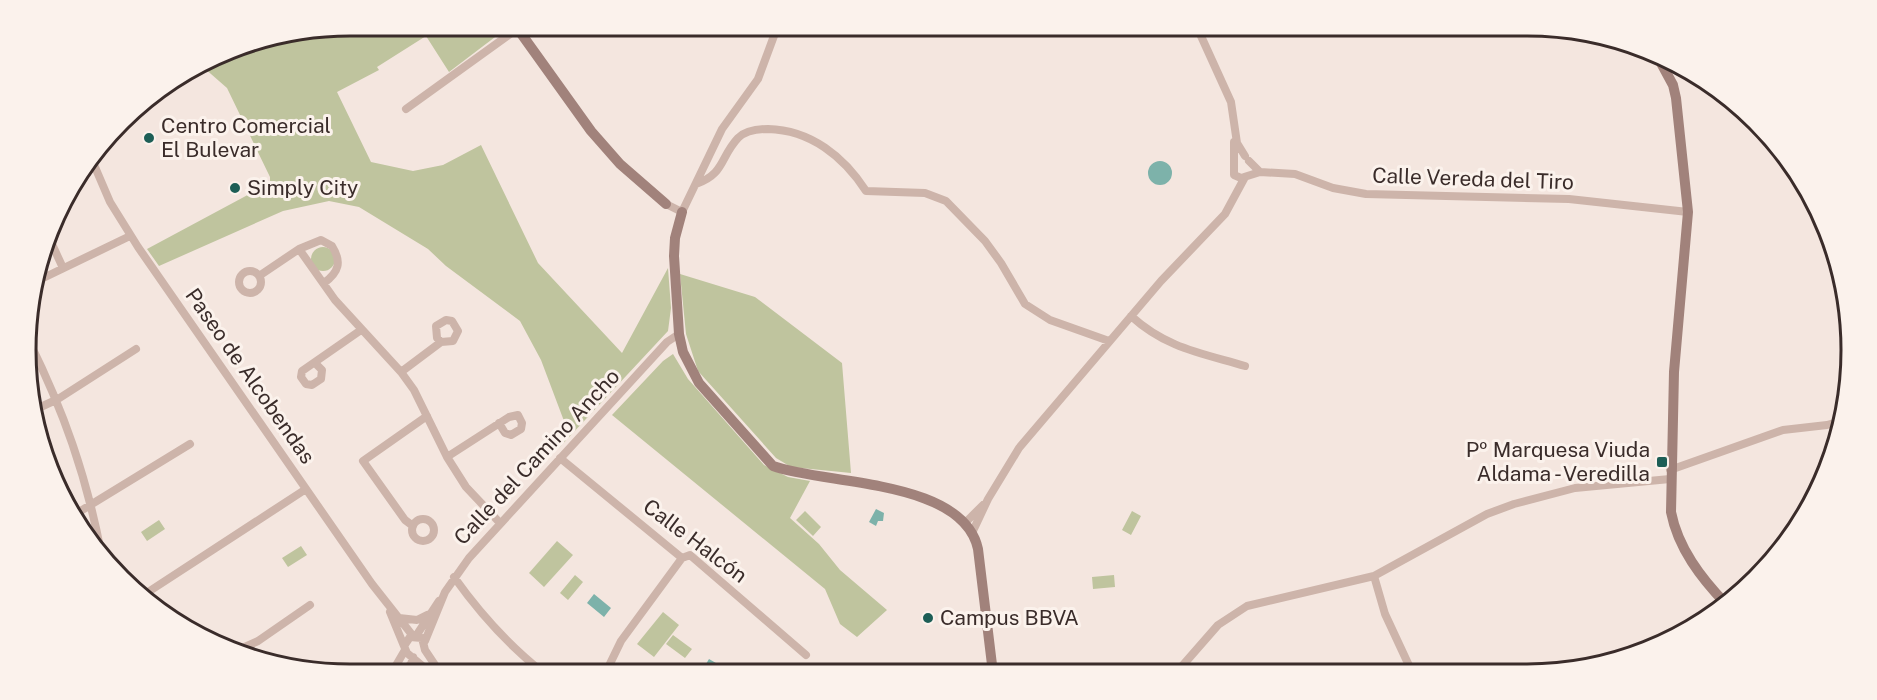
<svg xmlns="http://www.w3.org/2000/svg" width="1877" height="700" viewBox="0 0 1877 700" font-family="'Public Sans',sans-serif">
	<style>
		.green { fill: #bfc49e }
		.water { fill: #7db2aa }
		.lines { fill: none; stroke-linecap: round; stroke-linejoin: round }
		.street { stroke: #cdb4aa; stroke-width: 8 }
		.secondary { stroke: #a1827b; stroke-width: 10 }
		.poi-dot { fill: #1d5e56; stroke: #fbf2ec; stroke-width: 2 }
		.labels { text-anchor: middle; stroke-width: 6; stroke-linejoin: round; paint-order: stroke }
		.poi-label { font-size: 21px; fill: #3a2c2a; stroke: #fbf2ec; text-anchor: start }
		.street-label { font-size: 21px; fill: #3a2c2a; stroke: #fbf2ec }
		.rim { fill: none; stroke: #3a2c2a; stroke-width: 3 }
	</style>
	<rect width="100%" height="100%" fill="#f4e6df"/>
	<!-- green -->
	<path class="green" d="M 350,26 L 506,26 L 499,34 L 449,72 L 426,36 L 377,67 L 379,70 L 337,92 L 371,162 L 413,171 L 443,165 L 481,145 L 538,263 L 622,353 L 668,268 L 671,308 L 668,331 L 558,449 L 564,438 L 564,421 L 541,360 L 520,321 L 446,266 L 428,249 L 359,207 L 329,201 L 283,211 L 159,266 L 147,249 L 270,183 L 270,177 L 227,88 L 203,67 L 245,43 Z
		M311 259a12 12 0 1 1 24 0a12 12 0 1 1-24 0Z
		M 680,274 L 755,297 L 842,363 L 851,473 L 791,467 L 776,458 L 698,371 L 686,334 Z
		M 673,354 L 688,379 L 764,465 L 788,477 L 810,481 L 790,518 L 819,544 L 840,570 L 887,610 L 857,637 L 840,624 L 825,589 L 612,415 L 663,361 Z
		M 805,511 L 821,527 L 813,536 L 796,520 Z
		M 1132,511 L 1141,516 L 1131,535 L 1122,530 Z
		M 159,520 L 165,529 L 147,541 L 141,532 Z
		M 557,541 L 573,555 L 544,587 L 529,573 Z
		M 301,546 L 307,555 L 288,567 L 282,558 Z
		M 575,575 L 583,582 L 568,600 L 560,593 Z
		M 1114,575 L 1115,587 L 1093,589 L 1092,577 Z
		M 663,612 L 679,625 L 654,657 L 637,644 Z
		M 673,635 L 692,649 L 685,658 L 666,644 Z"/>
	<!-- water -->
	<path class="water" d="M1148 173a12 12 0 1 1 24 0a12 12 0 1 1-24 0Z
		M 876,509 L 884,513 L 883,521 L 878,521 L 876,526 L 869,522 Z
		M 594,594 L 611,608 L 604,617 L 587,603 Z
		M 709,659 L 728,670 L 726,674 L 712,674 L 703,669 Z
		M 913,665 L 930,673 L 903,673 L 906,668 Z"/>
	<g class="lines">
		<!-- street -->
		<path class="street" d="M 1196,25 L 1231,102 L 1237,143 L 1245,156
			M 406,109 L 517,29
			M 1234,142 L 1234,175 L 1241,178 L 1260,172 L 1249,161
			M 92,160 L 110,202 L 138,247 L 372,584 L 413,636
			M 1260,172 L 1295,174 L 1333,188 L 1366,194 L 1569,199 L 1688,212
			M 696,184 C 725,174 720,157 738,138 C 746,130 758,129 768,129 C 811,130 844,157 866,191 L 925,193 L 946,201 L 985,241 L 1001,263 L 1025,304 L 1050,320 L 1109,341
			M 666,204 L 682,212 L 722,129 L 758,79 L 778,25
			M 51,242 L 63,268
			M 299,249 L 335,300 L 401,372 L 414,390 L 447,457 L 466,487 L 500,523
			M239 282a11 11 0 1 1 22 0a11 11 0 1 1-22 0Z
			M 259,276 L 299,249 L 321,240 L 332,246 C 342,262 339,272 324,283
			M 37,281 L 130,236
			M 1131,316 C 1166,348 1201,353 1245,366
			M 29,341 C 64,412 86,475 101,552
			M 315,363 L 322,370 L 321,379 L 312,385 L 306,384 L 301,377 L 302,371 L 361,330
			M 401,372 L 441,342 L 453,341 L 458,331 L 452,321 L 446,320 L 436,326 L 437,338 L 441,342
			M 32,411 L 58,399 L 136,349
			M 447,457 L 509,417 L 518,415 L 522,423 L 521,429 L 511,435 L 505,433 L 499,423
			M 560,458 L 682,558 L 690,555 L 806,655
			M 1670,470 L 1783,430 L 1827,425 L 1841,421
			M 74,515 L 190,444
			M412 530a11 11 0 1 1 22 0a11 11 0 1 1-22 0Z
			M 965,523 L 983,505
			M 413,526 L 405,520 L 363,461 L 427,416
			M 972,533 L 988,499 L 1019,448 L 1161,281 L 1225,214 L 1245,177
			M 1374,576 L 1385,614 L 1412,672
			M 454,577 C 481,615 509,646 545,674
			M 142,596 L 306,489
			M 390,612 L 404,646
			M 399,618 L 417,620 L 427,615
			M 416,636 L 439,601
			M 425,641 L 445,592 L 469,558 L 667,342 L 679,334
			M 238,650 L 258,641 L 310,605
			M 1176,673 L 1218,625 L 1247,606 L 1374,576 L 1487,514 L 1514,504 L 1575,488 L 1670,479
			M 391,674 L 405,650
			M 400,674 L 411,664 L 413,657
			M 432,674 L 407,653 L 404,646 L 410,637 L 422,638 L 425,650 L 441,674
			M 605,674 L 621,641 L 682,558"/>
		<!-- secondary -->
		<path class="secondary" d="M 515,25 L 591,131 L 620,164 L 666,204
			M 1660,61 L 1673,85 L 1676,98 L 1688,212 L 1674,372 L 1671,512 C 1678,548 1701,578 1726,604
			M 682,212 L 675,238 L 674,256 L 679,334 L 683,352 L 699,383 L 773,466 C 826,485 963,479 978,549 L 993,673"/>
	</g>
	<!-- markers -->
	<g class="poi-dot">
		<circle cx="149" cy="138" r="6"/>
		<circle cx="235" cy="188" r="6"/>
		<rect x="1656" y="456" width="12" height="12" rx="3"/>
		<circle cx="928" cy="618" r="6"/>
	</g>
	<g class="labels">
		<!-- poi labels -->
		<g class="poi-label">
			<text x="161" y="133">Centro Comercial<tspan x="161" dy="24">El Bulevar</tspan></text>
			<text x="247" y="195">Simply City</text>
			<text x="1650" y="457" text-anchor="end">Pº Marquesa Viuda<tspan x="1650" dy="24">Aldama - Veredilla</tspan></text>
			<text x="940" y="625">Campus BBVA</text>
		</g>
		<!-- street labels -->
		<g class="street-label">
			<text transform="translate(1473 179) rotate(2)" y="7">Calle Vereda del Tiro</text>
			<text transform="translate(250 376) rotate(55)" y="7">Paseo de Alcobendas</text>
			<text transform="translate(537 457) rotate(-47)" y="7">Calle del Camino Ancho</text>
			<text transform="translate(695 541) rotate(37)" y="7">Calle Halcón</text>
		</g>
	</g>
	<!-- crop -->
	<path d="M0 0H1877V700H0ZM350 36H1527A314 314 0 0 1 1841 350V350A314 314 0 0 1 1527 664H350A314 314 0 0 1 36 350V350A314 314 0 0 1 350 36Z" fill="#fbf2ec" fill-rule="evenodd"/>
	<path class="rim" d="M350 36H1527A314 314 0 0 1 1841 350V350A314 314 0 0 1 1527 664H350A314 314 0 0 1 36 350V350A314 314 0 0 1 350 36Z"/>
</svg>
